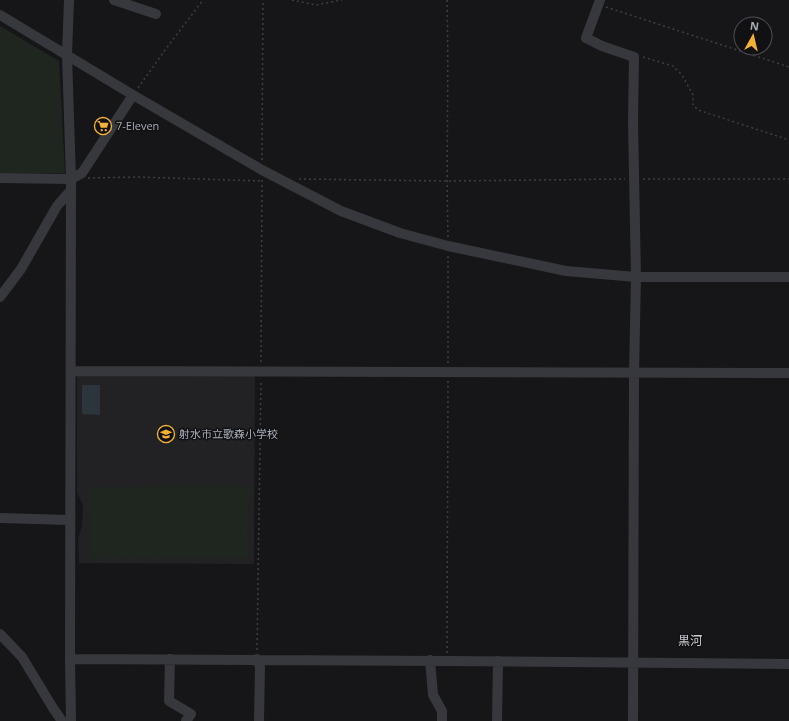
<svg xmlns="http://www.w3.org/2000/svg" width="789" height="721" viewBox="0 0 789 721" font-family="'Open Sans','Noto Sans JP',sans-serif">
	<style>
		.built { fill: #222225 }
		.green { fill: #1e261f }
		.water { fill: #2c353c }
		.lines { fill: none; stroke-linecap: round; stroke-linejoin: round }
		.path { stroke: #3d3f44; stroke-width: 1.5; stroke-dasharray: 2 3; stroke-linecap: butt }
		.minor { stroke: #37383d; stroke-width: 10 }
		.labels { text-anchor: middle; stroke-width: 3; stroke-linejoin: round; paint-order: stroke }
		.poi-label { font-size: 11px; fill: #a8adb8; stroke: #111113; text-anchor: start }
		.neighbourhood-label { font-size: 12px; fill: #c9ccd4; stroke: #111113 }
	</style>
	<rect width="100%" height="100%" fill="#161618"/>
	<!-- built -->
	<path class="built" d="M 77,375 L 255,376 L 254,564 L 79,563 L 78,539 L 82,526 L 83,505 L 77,493 Z"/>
	<!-- green -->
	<path class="green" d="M 0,26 L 59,61 L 65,173 L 0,173 Z
		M 249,486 L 247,557 L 91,559 L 89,489 L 95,487 Z"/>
	<!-- water -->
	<path class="water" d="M 82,385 L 100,385 L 100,415 L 82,414 Z"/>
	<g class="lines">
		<!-- path -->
		<path class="path" d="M 292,0 L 316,5 L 342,0
			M 447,0 C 449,79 446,158 448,237
			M 606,7 L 789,67
			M 643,57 L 673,66 L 682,75 L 693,95 L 693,105 L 698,110 L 789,140
			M 138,88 L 165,50 L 203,0
			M 262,160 L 263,0
			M 88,178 L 138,177 L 262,181
			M 299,179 L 447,181 L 625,179
			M 643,179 L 789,179
			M 261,362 L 262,180
			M 448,363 L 448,254
			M 257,650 L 261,380
			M 447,653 L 448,380"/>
		<!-- minor -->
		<path class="minor" d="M 69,0 L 67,55 L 71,179 L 70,659 L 71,721
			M 114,0 L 156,14
			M 600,0 L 586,38 L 602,46 L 634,57 L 633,122 L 636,277 L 634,373 L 633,721
			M 0,15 L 133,95 L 262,170 L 341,211 L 400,233 L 448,246 L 566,271 L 636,277 L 789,277
			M 0,178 L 71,179 L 82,173 L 133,95
			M 0,297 L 21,269 L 57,206 L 71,190
			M 71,371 L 789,373
			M 0,518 L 70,520
			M 0,634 L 22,657 L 53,708 L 62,721
			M 70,659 L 447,661 L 789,664
			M 170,659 L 169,701 L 191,714 L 186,721
			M 257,659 L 260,667 L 259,721
			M 430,660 L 433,695 L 442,711 L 442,721
			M 497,721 L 498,661"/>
	</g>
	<!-- icons -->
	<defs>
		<g id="supermarket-ring" transform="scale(0.9)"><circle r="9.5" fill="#111113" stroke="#f2b134" stroke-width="1.5"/><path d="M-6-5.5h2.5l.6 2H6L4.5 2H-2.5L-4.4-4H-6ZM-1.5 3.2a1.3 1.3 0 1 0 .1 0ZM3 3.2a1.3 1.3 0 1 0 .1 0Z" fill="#f2b134"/></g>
		<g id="school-ring" transform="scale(0.9)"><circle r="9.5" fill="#111113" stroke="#f2b134" stroke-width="1.5"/><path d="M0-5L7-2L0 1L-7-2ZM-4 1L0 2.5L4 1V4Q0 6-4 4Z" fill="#f2b134"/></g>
	</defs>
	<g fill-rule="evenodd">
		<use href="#supermarket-ring" x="103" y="126"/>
		<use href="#school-ring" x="166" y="434"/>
	</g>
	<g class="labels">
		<!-- poi labels -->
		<g class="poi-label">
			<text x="116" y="130">7-Eleven</text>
			<text x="179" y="438">射水市立歌森小学校</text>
		</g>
		<!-- neighbourhood labels -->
		<g class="neighbourhood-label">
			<text x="690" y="645">黒河</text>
		</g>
	</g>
	<!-- north arrow -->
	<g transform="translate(753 36) rotate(8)"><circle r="19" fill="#111113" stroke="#4d4f55"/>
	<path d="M0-3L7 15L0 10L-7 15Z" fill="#f2b134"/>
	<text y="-6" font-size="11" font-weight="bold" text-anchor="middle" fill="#a8adb8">N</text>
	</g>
</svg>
